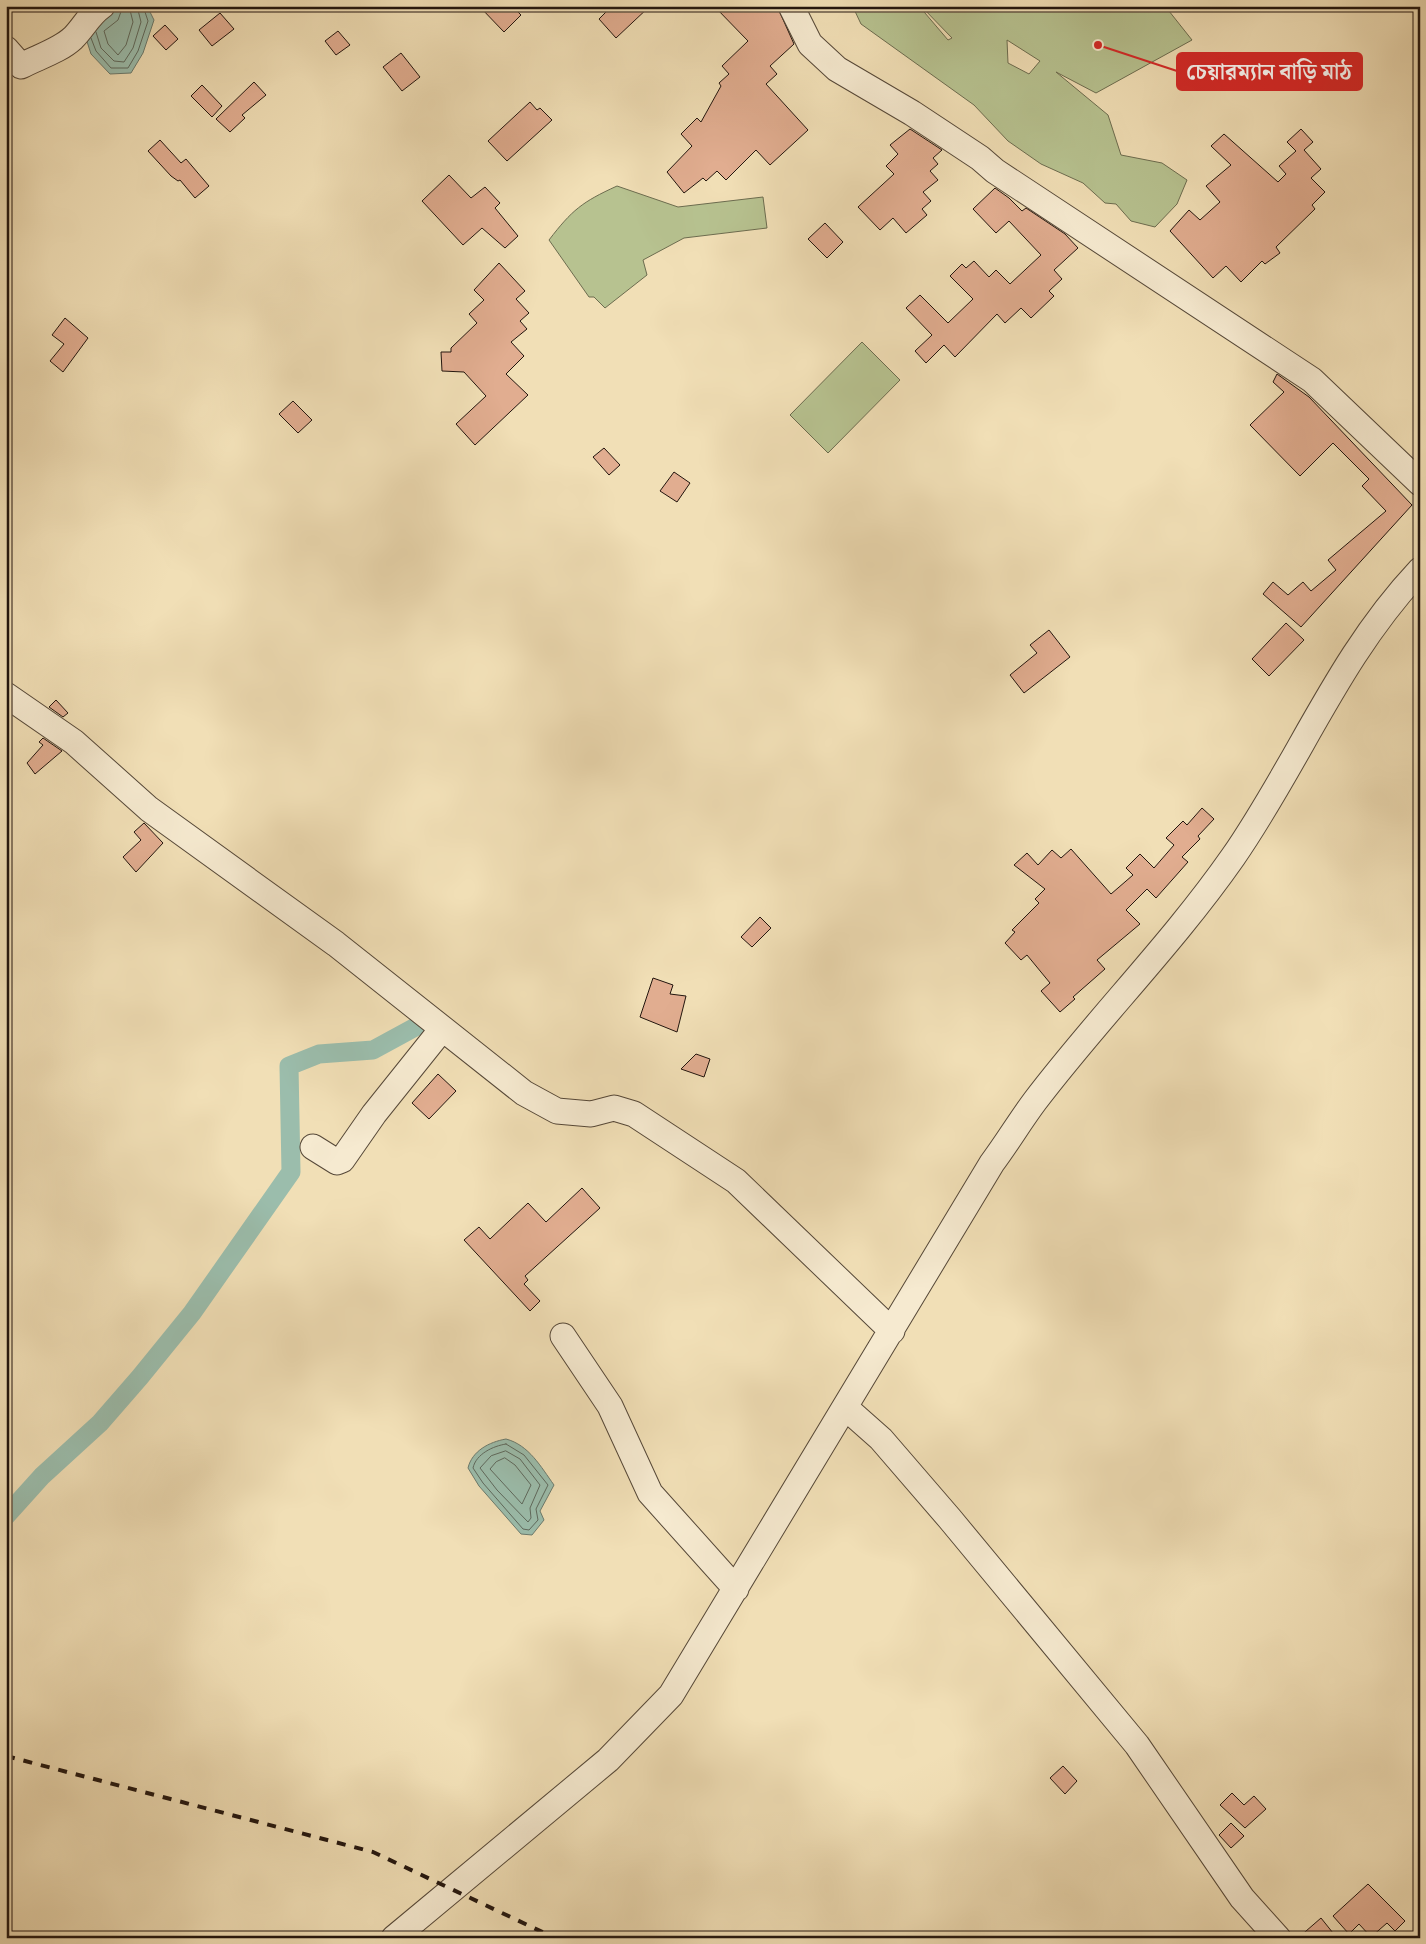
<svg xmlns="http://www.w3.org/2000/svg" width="1426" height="1944" viewBox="0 0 1426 1944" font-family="'IM FELL DW Pica','Noto Serif Bengali',serif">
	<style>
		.green { fill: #b7c290; stroke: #6c6c4f; fill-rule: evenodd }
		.water { fill: #9bbdac; stroke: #6b7a6d }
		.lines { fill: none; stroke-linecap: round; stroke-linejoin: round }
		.shore { stroke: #5e695d; stroke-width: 1 }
		.canal { stroke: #9bbdac; stroke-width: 19 }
		.building { fill: #e1ad90; stroke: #22150e }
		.minor-casing { stroke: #564838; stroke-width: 27 }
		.minor { stroke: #f6ead0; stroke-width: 25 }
		.rail { stroke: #22150e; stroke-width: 4; stroke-dasharray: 9 9; stroke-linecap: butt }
		.leader { fill: none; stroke: #d62828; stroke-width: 2 }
		.callout-dot { fill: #d62828; stroke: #f6ead0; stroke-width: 2 }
		.callout { fill: #d62828; stroke: #d62828; stroke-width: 2 }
		.callout-label { font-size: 22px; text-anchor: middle; font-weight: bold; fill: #fff }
	</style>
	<rect width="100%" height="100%" fill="#f1dfb6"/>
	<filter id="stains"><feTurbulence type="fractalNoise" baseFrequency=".004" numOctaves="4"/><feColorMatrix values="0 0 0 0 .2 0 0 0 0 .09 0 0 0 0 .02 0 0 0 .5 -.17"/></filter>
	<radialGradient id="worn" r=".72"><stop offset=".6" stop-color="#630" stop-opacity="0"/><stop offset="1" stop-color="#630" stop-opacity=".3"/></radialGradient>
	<!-- green -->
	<path class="green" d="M 919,6 L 948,40 L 952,38 L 921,6 L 1165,6 L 1192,40 L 1096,93 L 1056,72 L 1108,115 L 1121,155 L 1162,163 L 1187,180 L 1177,204 L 1155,227 L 1131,221 L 1116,204 L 1105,203 L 1083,183 L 1041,164 L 1008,141 L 974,105 L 861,24 L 853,7 ZM 1007,40 L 1040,61 L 1029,74 L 1008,63 Z
		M 617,186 L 678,207 L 763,197 L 767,228 L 684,238 L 643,260 L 647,275 L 605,308 L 594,297 L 589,297 L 549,240 C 572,210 582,202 617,186 Z
		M 862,342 L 900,380 L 828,453 L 790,415 Z"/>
	<!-- water -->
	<path class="water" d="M 107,6 L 147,6 L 154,20 L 143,53 L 131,73 L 110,74 L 91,54 L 83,29 Z
		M 506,1439 C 529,1445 541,1467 554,1485 L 540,1511 L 544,1520 L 532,1535 L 521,1534 L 479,1486 L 468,1468 C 472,1451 489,1442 506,1439 Z"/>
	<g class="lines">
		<!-- shore -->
		<path class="shore" d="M 123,6 L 118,20 L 104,31 L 108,44 L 118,55 L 126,45 L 133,22 L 129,6
			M 96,32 L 101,48 L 114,61 L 124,62 L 133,48 L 141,22 L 137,6
			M 91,38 L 96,51 L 111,68 L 128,68 L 138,51 L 148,21 L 143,6
			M 506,1444 L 524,1455 L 548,1485 L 536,1509 L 538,1520 L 529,1530 L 523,1529 L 483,1483 L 473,1468 C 476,1454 493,1446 506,1444 Z
			M 506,1451 L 520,1459 L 540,1485 L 530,1508 L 531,1518 L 528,1522 L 497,1490 L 480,1468 L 491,1456 Z
			M 505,1458 L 515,1465 L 531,1485 L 522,1504 L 490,1469 L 496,1462 Z"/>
		<!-- canal -->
		<path class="canal" d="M 6,1516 L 42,1476 L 100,1423 L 140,1377 L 192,1313 L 291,1172 L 289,1066 L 319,1054 L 373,1050 L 419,1025"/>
	</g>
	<!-- building -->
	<path class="building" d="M 479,6 L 512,6 L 521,15 L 504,32 Z
		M 612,6 L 650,6 L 616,38 L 599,19 Z
		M 714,6 L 777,6 L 794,44 L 770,66 L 777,74 L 766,84 L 808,130 L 770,165 L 756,150 L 726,180 L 717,171 L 706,181 L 703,178 L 684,193 L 667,172 L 692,146 L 681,134 L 697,118 L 701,122 L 721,86 L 719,83 L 729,74 L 722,66 L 748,41 Z
		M 220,13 L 234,29 L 212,46 L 199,30 Z
		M 165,25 L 178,39 L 166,50 L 153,36 Z
		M 338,31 L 350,45 L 336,55 L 325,41 Z
		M 401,53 L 420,77 L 402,91 L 383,67 Z
		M 254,82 L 266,95 L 242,115 L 245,118 L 230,132 L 216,119 Z
		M 202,85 L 222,106 L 212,117 L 191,96 Z
		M 530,102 L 537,110 L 540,108 L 552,120 L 507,161 L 488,141 Z
		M 910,129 L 942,150 L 933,158 L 938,164 L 930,171 L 938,180 L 923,192 L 931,201 L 922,209 L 927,215 L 906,233 L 893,218 L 880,230 L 858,207 L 894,174 L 886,166 L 898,154 L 890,145 Z
		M 1301,129 L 1313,142 L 1304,150 L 1321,169 L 1311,178 L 1325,192 L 1312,205 L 1315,209 L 1276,247 L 1280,253 L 1265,264 L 1262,261 L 1241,282 L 1226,266 L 1213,278 L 1170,231 L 1189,210 L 1200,220 L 1220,202 L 1206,186 L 1231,165 L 1211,146 L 1224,134 L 1278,182 L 1286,174 L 1279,166 L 1296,151 L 1287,142 Z
		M 160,140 L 181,163 L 186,159 L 209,186 L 195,198 L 180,180 L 178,181 L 171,176 L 148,151 Z
		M 449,175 L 471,198 L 485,187 L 500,203 L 495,208 L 518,236 L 505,248 L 482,228 L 463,245 L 422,201 Z
		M 995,188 L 1009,198 L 1022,211 L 1026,208 L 1065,234 L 1078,248 L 1054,270 L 1062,279 L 1049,291 L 1054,296 L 1031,318 L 1021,308 L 1005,323 L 997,314 L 955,357 L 944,345 L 926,363 L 915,351 L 932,335 L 906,308 L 920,295 L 948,323 L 973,299 L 950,276 L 962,264 L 966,268 L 974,261 L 989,277 L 996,270 L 1010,284 L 1041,255 L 1009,221 L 996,233 L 973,209 Z
		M 825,223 L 843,242 L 827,258 L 808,239 Z
		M 499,263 L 525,291 L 516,299 L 529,313 L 520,321 L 527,329 L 511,342 L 524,356 L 506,374 L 528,395 L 475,445 L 456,424 L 486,396 L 464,372 L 442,371 L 441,352 L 451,352 L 451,348 L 477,323 L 469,314 L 484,300 L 474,290 Z
		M 65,318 L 88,338 L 63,372 L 50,361 L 64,344 L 52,335 Z
		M 1277,374 L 1309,397 L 1412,505 L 1301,627 L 1263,594 L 1273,582 L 1288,595 L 1303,582 L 1311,591 L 1336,570 L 1328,560 L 1386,511 L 1362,486 L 1369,479 L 1333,443 L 1300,476 L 1250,425 L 1284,392 L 1273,382 Z
		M 293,401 L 312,420 L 298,433 L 279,414 Z
		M 604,448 L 620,465 L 609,475 L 593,457 Z
		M 674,472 L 690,483 L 677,502 L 660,491 Z
		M 1286,623 L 1304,640 L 1269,676 L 1252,659 Z
		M 1049,630 L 1070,657 L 1024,693 L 1010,675 L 1037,653 L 1030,645 Z
		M 56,700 L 68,713 L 63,717 L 49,707 Z
		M 43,738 L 62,751 L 35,774 L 27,763 L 43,745 L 39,742 Z
		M 1202,808 L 1214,819 L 1198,836 L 1200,839 L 1182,857 L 1188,862 L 1156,898 L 1147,889 L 1126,910 L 1140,924 L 1097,960 L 1105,969 L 1073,997 L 1075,999 L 1060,1012 L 1041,991 L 1050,983 L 1027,955 L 1021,960 L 1005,943 L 1015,932 L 1012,930 L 1039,903 L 1035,899 L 1045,889 L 1014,865 L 1027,853 L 1038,865 L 1052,850 L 1061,858 L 1071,849 L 1111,894 L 1133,875 L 1126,868 L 1140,854 L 1154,868 L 1174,845 L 1166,838 L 1183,821 L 1187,825 Z
		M 144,823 L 163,843 L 136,872 L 123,857 L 141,840 L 134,832 Z
		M 760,917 L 771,928 L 752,947 L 741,937 Z
		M 653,978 L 673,985 L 670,994 L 686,996 L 677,1032 L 640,1017 Z
		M 696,1054 L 710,1059 L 704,1077 L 681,1069 Z
		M 438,1074 L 456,1091 L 429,1119 L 412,1103 Z
		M 582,1188 L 600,1208 L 525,1276 L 528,1280 L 524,1284 L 540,1301 L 530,1311 L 464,1240 L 479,1227 L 490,1239 L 528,1203 L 546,1222 Z
		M 1063,1766 L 1077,1781 L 1065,1794 L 1050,1778 Z
		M 1232,1793 L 1244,1805 L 1254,1796 L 1266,1809 L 1245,1828 L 1220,1805 Z
		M 1231,1823 L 1244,1836 L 1231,1848 L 1219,1835 Z
		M 1368,1884 L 1405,1921 L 1395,1931 L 1387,1923 L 1371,1937 L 1359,1924 L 1349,1934 L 1333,1916 Z
		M 1321,1918 L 1337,1938 L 1298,1938 Z"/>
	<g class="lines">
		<!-- minor casing -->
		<g class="minor-casing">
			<path id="minor" d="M 791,6 L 810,44 L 837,69 L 912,113 L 980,158 L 995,171 L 1312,380 L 1420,483
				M 6,49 L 21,66 C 38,57 59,51 73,38 C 84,27 89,15 102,6
				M 6,695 L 74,742 L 149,809 L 336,944 L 524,1093 L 557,1111 L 591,1114 L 614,1108 L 634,1114 L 736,1181 L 892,1331
				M 313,1147 L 337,1162 L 342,1160 L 374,1114 L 442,1029
				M 563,1336 L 610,1406 L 650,1493 L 736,1589
				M 846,1408 L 881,1439 L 950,1519 L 1137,1745 L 1242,1898 L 1278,1938
				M 394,1938 L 608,1760 L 671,1695 L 992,1163 C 1007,1143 1020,1121 1035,1101 C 1098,1018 1173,943 1233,857 C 1299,762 1338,657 1420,570"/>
		</g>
		<!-- minor -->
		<use href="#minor" class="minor"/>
		<!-- rail -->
		<path class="rail" d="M 6,1756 L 373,1852 L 555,1938"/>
	</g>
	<!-- callouts -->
	<path class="leader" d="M1098 45L1177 71"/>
	<circle class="callout-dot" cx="1098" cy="45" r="5"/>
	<rect class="callout" x="1177" y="53" width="185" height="37" rx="5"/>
	<g class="callout-label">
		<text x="1269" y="79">চেয়ারম্যান বাড়ি মাঠ</text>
	</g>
	<!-- margin -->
	<rect width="1426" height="1944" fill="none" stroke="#f1dfb6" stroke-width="25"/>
	<rect x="8" y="8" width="1411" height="1929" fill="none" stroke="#22150e" stroke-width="2.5"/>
	<rect x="12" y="12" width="1401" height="1919" fill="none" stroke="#22150e"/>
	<rect width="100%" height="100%" filter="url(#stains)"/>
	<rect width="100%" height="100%" fill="url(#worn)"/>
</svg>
